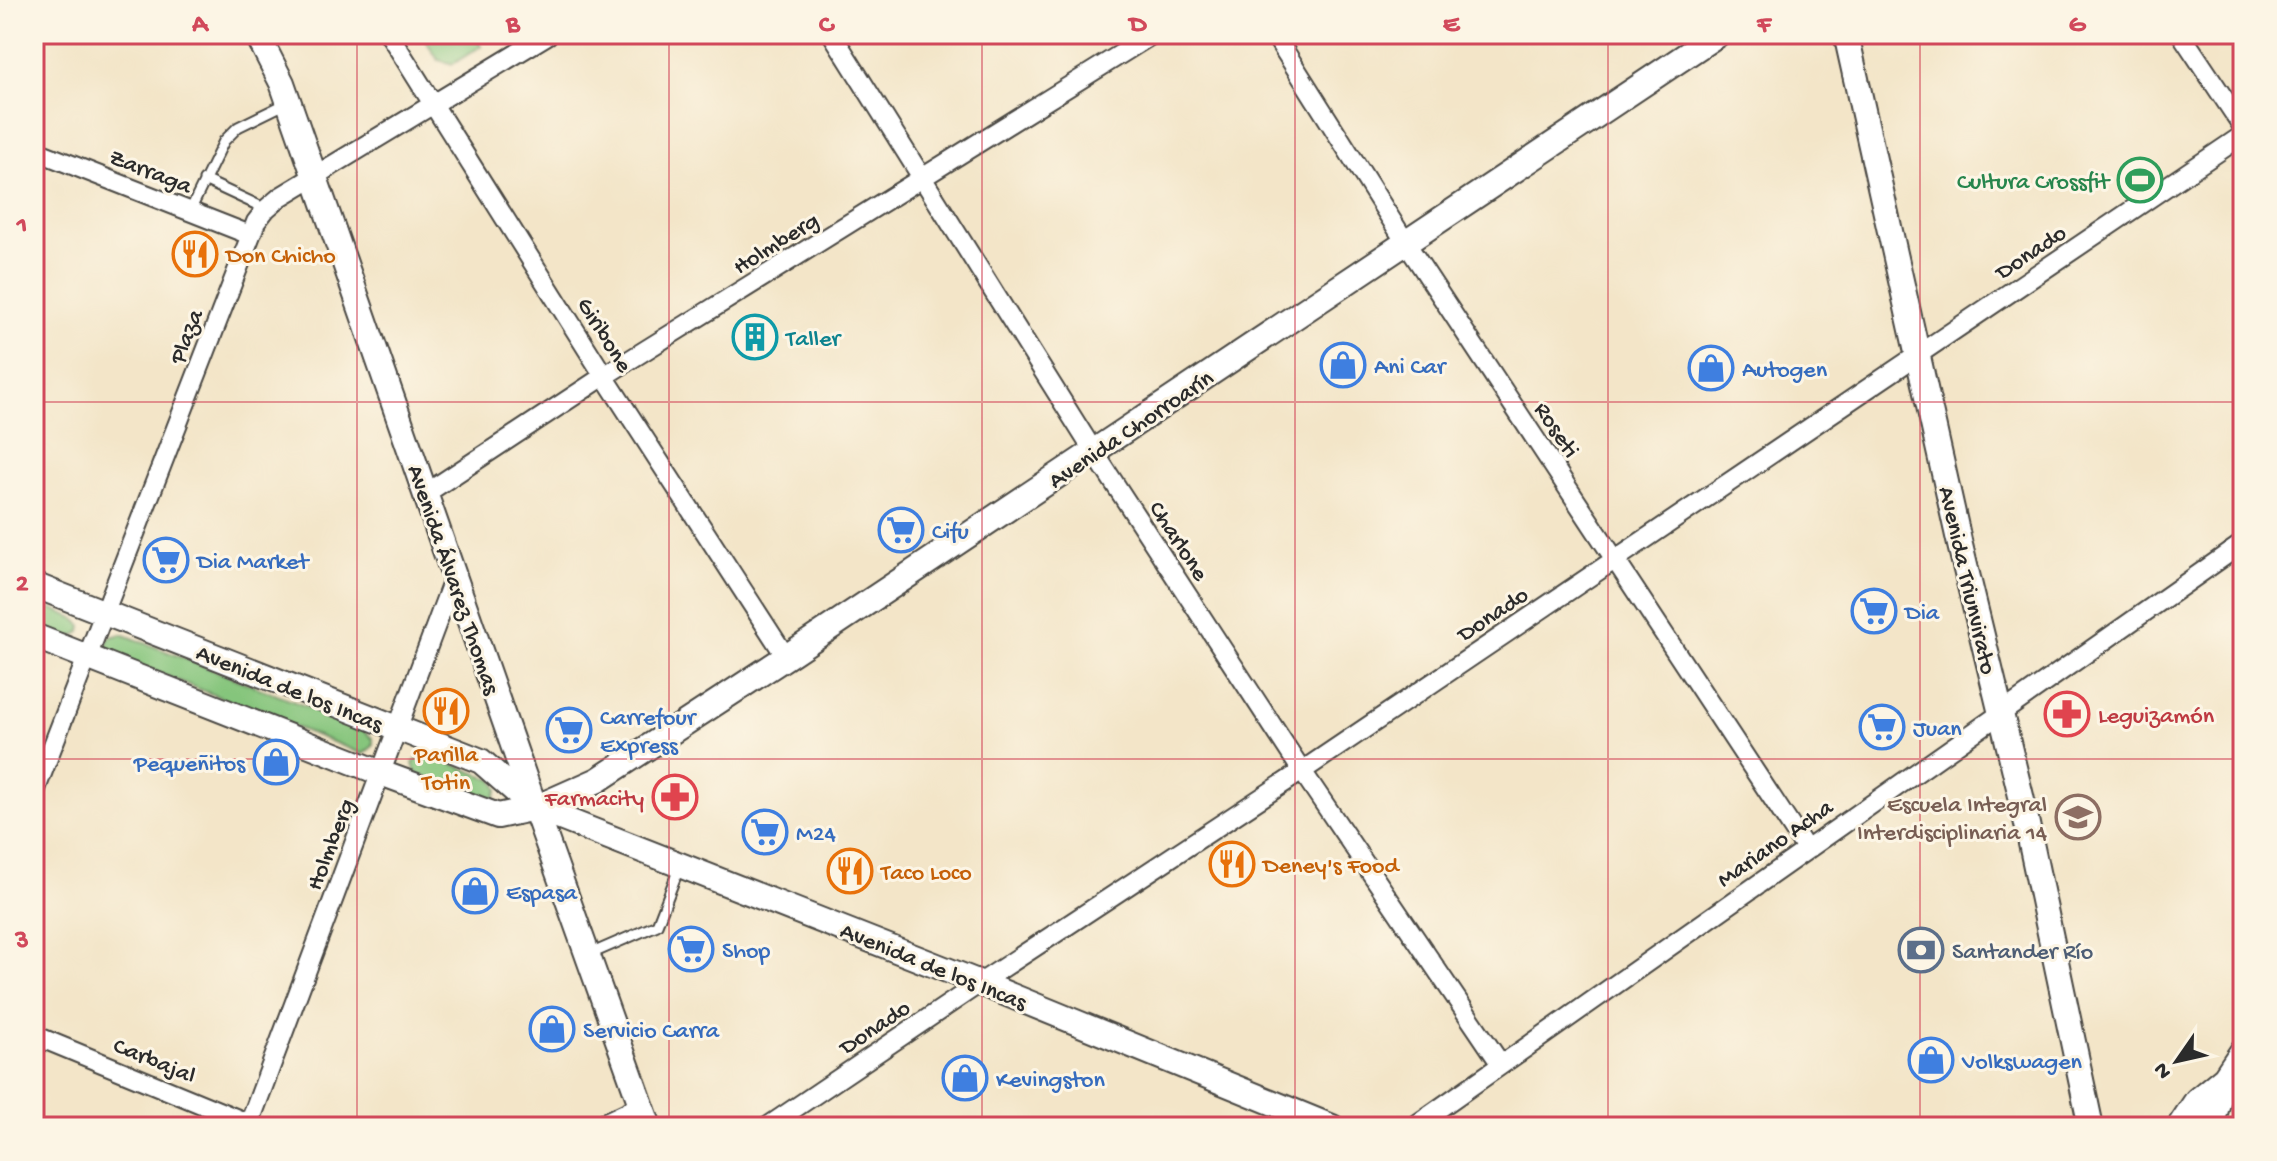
<svg xmlns="http://www.w3.org/2000/svg" width="2277" height="1161" viewBox="0 0 2277 1161" font-family="'Gochi Hand',sans-serif">
	<style>
		.green { fill: #85c57c; stroke: #587854; stroke-width: 2 }
		.lines { fill: none; stroke-linecap: round; stroke-linejoin: round }
		.service-casing { stroke: #494743; stroke-width: 13 }
		.minor-casing { stroke: #494743; stroke-width: 22 }
		.secondary-casing { stroke: #494743; stroke-width: 28 }
		.service { stroke: #fff; stroke-width: 9 }
		.minor { stroke: #fff; stroke-width: 18 }
		.secondary { stroke: #fff; stroke-width: 24 }
		.grid { fill: none; stroke: #d1495b; stroke-width: 2; stroke-opacity: 0.55 }
		.labels { text-anchor: middle; stroke-width: 6; stroke-linejoin: round; paint-order: stroke }
		.street-label { font-size: 24px; fill: #2b2b2b; stroke: #fcf5e5 }
		.leisure-label { font-size: 24px; fill: #27864d; stroke: #fcf5e5; text-anchor: end }
		.food-label { font-size: 24px; fill: #c56008; stroke: #fcf5e5; text-anchor: start }
		.culture-label { font-size: 24px; fill: #0d838f; stroke: #fcf5e5; text-anchor: start }
		.shop-label { font-size: 24px; fill: #366cbe; stroke: #fcf5e5; text-anchor: start }
		.health-label { font-size: 24px; fill: #be3a42; stroke: #fcf5e5; text-anchor: start }
		.education-label { font-size: 24px; fill: #785e54; stroke: #fcf5e5; text-anchor: end }
		.service-label { font-size: 24px; fill: #4e5e75; stroke: #fcf5e5; text-anchor: start }
		.neatline { fill: none; stroke: #d1495b; stroke-width: 3 }
		.grid-label { font-size: 26px; text-anchor: middle; font-weight: bold; fill: #d1495b }
	</style>
	<rect width="100%" height="100%" fill="#fcf5e5"/>
	<filter id="ink" filterUnits="userSpaceOnUse"><feTurbulence type="fractalNoise" baseFrequency=".0125" numOctaves="2"/><feDisplacementMap in="SourceGraphic" scale="16" xChannelSelector="R" yChannelSelector="G"/><feConvolveMatrix kernelMatrix="1 2 1 2 8 2 1 2 1" color-interpolation-filters="sRGB"/></filter>
	<filter id="wash" filterUnits="userSpaceOnUse"><feTurbulence type="fractalNoise" baseFrequency=".006" numOctaves="4" result="noise"/><feDisplacementMap in="SourceGraphic" scale="32" xChannelSelector="R" yChannelSelector="G"/><feGaussianBlur stdDeviation="1.8" result="paint"/><feColorMatrix in="noise" values="0 0 0 0 0 0 0 0 0 0 0 0 0 0 0 0 0 1.4 0 .05"/><feComposite in="paint" operator="in"/></filter>
	<g filter="url(#wash)">
		<rect width="100%" height="100%" fill="#f3e5c8"/>
		<!-- green -->
		<path class="green" d="M 422,34 L 473,34 L 481,46 L 453,64 L 438,60 Z
			M 34,601 L 74,618 L 82,626 L 81,632 L 67,639 L 34,625 Z
			M 122,634 L 361,728 L 373,739 L 373,746 L 363,754 L 108,653 L 106,645 L 110,637 Z
			M 427,754 L 493,780 L 498,789 L 493,801 L 478,800 L 416,774 L 413,763 L 423,755 Z"/>
	</g>
	<g filter="url(#ink)">
		<g class="lines">
			<!-- service casing -->
			<g class="service-casing">
				<path id="service" d="M 204,180 L 266,209
					M 190,211 L 224,141 L 238,127 L 287,103
					M 588,955 L 657,925 L 679,868"/>
			</g>
			<!-- minor casing -->
			<g class="minor-casing">
				<path id="minor" d="M 389,34 L 604,376 L 786,657
					M 832,34 L 1094,452 L 1302,771 L 1500,1063
					M 1274,34 L 1406,243 L 1806,849
					M 2181,34 L 2243,127
					M 34,150 L 250,235
					M 425,494 L 604,376 L 1153,34
					M 34,794 L 256,222 L 266,209 L 280,197 L 549,34
					M 34,1035 L 257,1127
					M 248,1127 L 454,577
					M 600,1127 L 604,1123 L 642,1105
					M 767,1127 L 980,983 L 1302,771 L 2243,135
					M 1413,1127 L 2243,543"/>
			</g>
			<!-- secondary casing -->
			<g class="secondary-casing">
				<path id="secondary" d="M 257,34 L 282,83 L 535,808 L 649,1127
					M 1846,34 L 1960,545 L 2021,796 L 2091,1127
					M 34,585 L 481,761 L 535,808 L 980,983 L 1332,1127
					M 34,636 L 381,773 L 498,816 L 535,808 L 598,780 L 786,657 L 1718,34
					M 2179,1127 L 2197,1100 L 2225,1077 L 2243,1050
					M 2207,1127 L 2215,1113 L 2225,1077"/>
			</g>
			<!-- service -->
			<use href="#service" class="service"/>
			<!-- minor -->
			<use href="#minor" class="minor"/>
			<!-- secondary -->
			<use href="#secondary" class="secondary"/>
		</g>
	</g>
	<!-- grid -->
	<path class="grid" d="M 357,34 L 357,1127M 669,34 L 669,1127M 982,34 L 982,1127M 1295,34 L 1295,1127M 1608,34 L 1608,1127M 1920,34 L 1920,1127M 34,402 L 2243,402M 34,759 L 2243,759"/>
	<!-- icons -->
	<defs>
		<g id="stadium-ring" transform="scale(2.3)"><circle r="9.5" fill="#fcf5e5" stroke="#2e9e5b" stroke-width="1.5"/><path d="M0-5a6.5 5 0 1 0 0 10a6.5 5 0 1 0 0-10ZM-3.5-1.8h7v3.6h-7Z" fill="#2e9e5b"/></g>
		<g id="restaurant-ring" transform="scale(2.3)"><circle r="9.5" fill="#fcf5e5" stroke="#e8710a" stroke-width="1.5"/><path d="M-5-6h1v4h1v-4h1v4h1v-4h1v5L-1.5 .5V6h-2V.5L-5-1ZM5-6V6H3V1.5H1.5Q1.5-4 5-6Z" fill="#e8710a"/></g>
		<g id="building-ring" transform="scale(2.3)"><circle r="9.5" fill="#fcf5e5" stroke="#0f9aa8" stroke-width="1.5"/><path d="M-4-6H4V6H1V3H-1V6H-4ZM-2.5-4.3h1.7v1.8h-1.7ZM.8-4.3h1.7v1.8H.8ZM-2.5-1h1.7V.8h-1.7ZM.8-1h1.7V.8H.8Z" fill="#0f9aa8"/></g>
		<g id="shop-ring" transform="scale(2.3)"><circle r="9.5" fill="#fcf5e5" stroke="#3f7fe0" stroke-width="1.5"/><path d="M-5-2.5h2.3a2.7 3.5 0 0 1 5.4 0H5L5.5 6h-11ZM-1.5-2.5h3a1.5 2.3 0 0 0-3 0Z" fill="#3f7fe0"/></g>
		<g id="supermarket-ring" transform="scale(2.3)"><circle r="9.5" fill="#fcf5e5" stroke="#3f7fe0" stroke-width="1.5"/><path d="M-6-5.5h2.5l.6 2H6L4.5 2H-2.5L-4.4-4H-6ZM-1.5 3.2a1.3 1.3 0 1 0 .1 0ZM3 3.2a1.3 1.3 0 1 0 .1 0Z" fill="#3f7fe0"/></g>
		<g id="pharmacy-ring" transform="scale(2.3)"><circle r="9.5" fill="#fcf5e5" stroke="#e0444e" stroke-width="1.5"/><path d="M-2-6h4v4h4v4h-4v4h-4v-4h-4v-4h4Z" fill="#e0444e"/></g>
		<g id="school-ring" transform="scale(2.3)"><circle r="9.5" fill="#fcf5e5" stroke="#8d6e63" stroke-width="1.5"/><path d="M0-5L7-2L0 1L-7-2ZM-4 1L0 2.5L4 1V4Q0 6-4 4Z" fill="#8d6e63"/></g>
		<g id="bank-ring" transform="scale(2.3)"><circle r="9.5" fill="#fcf5e5" stroke="#5c6f8a" stroke-width="1.5"/><path d="M-6-4H6V4H-6ZM0-2.3a2.3 2.3 0 1 0 0 4.6a2.3 2.3 0 1 0 0-4.6Z" fill="#5c6f8a"/></g>
	</defs>
	<g fill-rule="evenodd">
		<use href="#stadium-ring" x="2140" y="180"/>
		<use href="#restaurant-ring" x="195" y="254"/>
		<use href="#building-ring" x="755" y="337"/>
		<use href="#shop-ring" x="1343" y="365"/>
		<use href="#shop-ring" x="1711" y="368"/>
		<use href="#supermarket-ring" x="901" y="530"/>
		<use href="#supermarket-ring" x="166" y="560"/>
		<use href="#supermarket-ring" x="1874" y="611"/>
		<use href="#restaurant-ring" x="446" y="711"/>
		<use href="#pharmacy-ring" x="2067" y="714"/>
		<use href="#supermarket-ring" x="1882" y="727"/>
		<use href="#supermarket-ring" x="569" y="730"/>
		<use href="#shop-ring" x="276" y="762"/>
		<use href="#pharmacy-ring" x="675" y="797"/>
		<use href="#school-ring" x="2078" y="817"/>
		<use href="#supermarket-ring" x="765" y="832"/>
		<use href="#restaurant-ring" x="1232" y="864"/>
		<use href="#restaurant-ring" x="850" y="871"/>
		<use href="#shop-ring" x="475" y="891"/>
		<use href="#supermarket-ring" x="691" y="949"/>
		<use href="#bank-ring" x="1921" y="950"/>
		<use href="#shop-ring" x="552" y="1029"/>
		<use href="#shop-ring" x="1931" y="1060"/>
		<use href="#shop-ring" x="965" y="1078"/>
	</g>
	<g class="labels">
		<!-- street labels -->
		<g class="street-label">
			<text transform="translate(151 170) rotate(21)" y="8">Zarraga</text>
			<text transform="translate(775 242) rotate(-32)" y="8">Holmberg</text>
			<text transform="translate(2030 251) rotate(-34)" y="8">Donado</text>
			<text transform="translate(606 334) rotate(58)" y="8">Giribone</text>
			<text transform="translate(185 336) rotate(-69)" y="8">Plaza</text>
			<text transform="translate(1130 428) rotate(-34)" y="8">Avenida Chorroarín</text>
			<text transform="translate(1558 429) rotate(56)" y="8">Roseti</text>
			<text transform="translate(1180 540) rotate(57)" y="8">Charlone</text>
			<text transform="translate(455 579) rotate(71)" y="8">Avenida Álvarez Thomas</text>
			<text transform="translate(1969 580) rotate(77)" y="8">Avenida Triunvirato</text>
			<text transform="translate(1492 613) rotate(-34)" y="8">Donado</text>
			<text transform="translate(290 687) rotate(22)" y="8">Avenida de los Incas</text>
			<text transform="translate(1774 842) rotate(-35)" y="8">Mariano Acha</text>
			<text transform="translate(329 844) rotate(-69)" y="8">Holmberg</text>
			<text transform="translate(934 965) rotate(22)" y="8">Avenida de los Incas</text>
			<text transform="translate(874 1026) rotate(-34)" y="8">Donado</text>
			<text transform="translate(155 1059) rotate(22)" y="8">Carbajal</text>
		</g>
		<!-- leisure labels -->
		<g class="leisure-label">
			<text x="2109" y="188">Cultura Crossfit</text>
		</g>
		<!-- food labels -->
		<g class="food-label">
			<text x="226" y="262">Don Chicho</text>
			<text x="446" y="761" text-anchor="middle">Parilla<tspan x="446" dy="28">Totin</tspan></text>
			<text x="1263" y="872">Deney's Food</text>
			<text x="881" y="879">Taco Loco</text>
		</g>
		<!-- culture labels -->
		<g class="culture-label">
			<text x="786" y="345">Taller</text>
		</g>
		<!-- shop labels -->
		<g class="shop-label">
			<text x="1374" y="373">Ani Car</text>
			<text x="1742" y="376">Autogen</text>
			<text x="932" y="538">Cifu</text>
			<text x="197" y="568">Dia Market</text>
			<text x="1905" y="619">Dia</text>
			<text x="600" y="724">Carrefour<tspan x="600" dy="28">Express</tspan></text>
			<text x="1913" y="735">Juan</text>
			<text x="245" y="770" text-anchor="end">Pequeñitos</text>
			<text x="796" y="840">M24</text>
			<text x="506" y="899">Espasa</text>
			<text x="722" y="957">Shop</text>
			<text x="583" y="1037">Servicio Carra</text>
			<text x="1962" y="1068">Volkswagen</text>
			<text x="996" y="1086">Kevingston</text>
		</g>
		<!-- health labels -->
		<g class="health-label">
			<text x="2098" y="722">Leguizamón</text>
			<text x="644" y="805" text-anchor="end">Farmacity</text>
		</g>
		<!-- education labels -->
		<g class="education-label">
			<text x="2047" y="811">Escuela Integral<tspan x="2047" dy="28">Interdisciplinaria 14</tspan></text>
		</g>
		<!-- service labels -->
		<g class="service-label">
			<text x="1952" y="958">Santander Río</text>
		</g>
	</g>
	<!-- margin -->
	<rect width="2277" height="1161" fill="none" stroke="#fcf5e5" stroke-width="88"/>
	<!-- north arrow -->
	<g transform="translate(2177 1061) rotate(236)" stroke="#fcf5e5" stroke-width="6" paint-order="stroke">
	<path d="M0-6L14 30L0 20L-14 30Z" fill="#2b2b2b"/>
	<text y="-12" font-size="22" font-weight="bold" text-anchor="middle" fill="#2b2b2b">N</text>
	</g>
	<rect x="44" y="44" width="2189" height="1073" class="neatline"/>
	<g class="grid-label">
		<text x="200" y="31">A</text>
		<text x="513" y="31">B</text>
		<text x="826" y="31">C</text>
		<text x="1138" y="31">D</text>
		<text x="1451" y="31">E</text>
		<text x="1764" y="31">F</text>
		<text x="2077" y="31">G</text>
		<text x="22" y="232">1</text>
		<text x="22" y="590">2</text>
		<text x="22" y="947">3</text>
	</g>
</svg>
